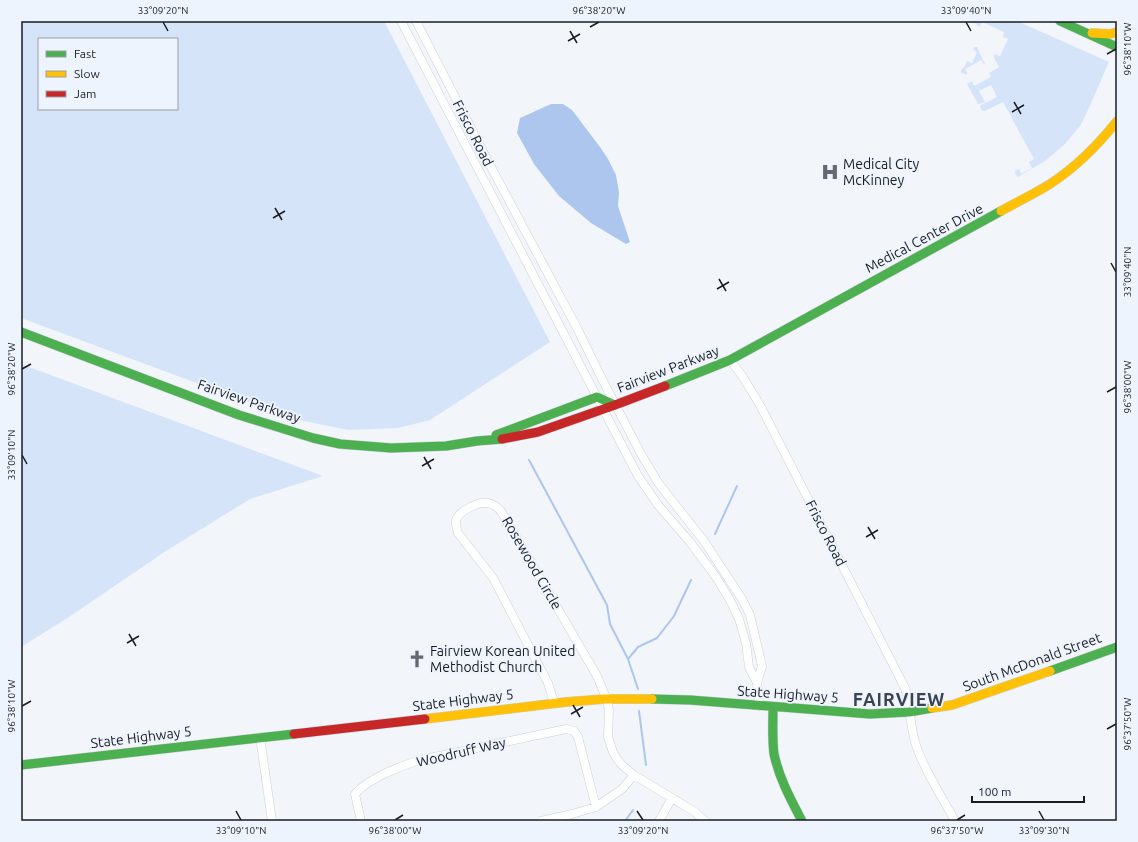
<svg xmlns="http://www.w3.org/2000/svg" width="1138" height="842" viewBox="0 0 1138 842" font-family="Ubuntu,sans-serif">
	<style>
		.green { fill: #d6e4fa; fill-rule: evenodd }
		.water { fill: #adc6ed }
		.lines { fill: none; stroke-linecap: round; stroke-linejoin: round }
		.stream { stroke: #adc6ed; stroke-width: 2 }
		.street-casing { stroke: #ccd0d5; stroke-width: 9 }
		.fast-casing { stroke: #ccd0d5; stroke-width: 10 }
		.slow-casing { stroke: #ccd0d5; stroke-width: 10 }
		.jam-casing { stroke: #ccd0d5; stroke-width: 10 }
		.street { stroke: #fdfefe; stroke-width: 8 }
		.fast { stroke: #4caf50; stroke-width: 9 }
		.slow { stroke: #ffc107; stroke-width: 9 }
		.jam { stroke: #c62828; stroke-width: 9 }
		.ticks { fill: none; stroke: #191c22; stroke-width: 1.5 }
		.labels { text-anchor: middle; stroke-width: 3.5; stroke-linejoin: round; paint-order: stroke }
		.street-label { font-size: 14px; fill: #191c22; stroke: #eef4fe }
		.poi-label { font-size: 14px; fill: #191c22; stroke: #eef4fe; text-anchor: start }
		.district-label { font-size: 18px; font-weight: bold; letter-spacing: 1px; fill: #3b4350; stroke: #eef4fe }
		.neatline { fill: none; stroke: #191c22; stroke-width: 1.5 }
		.ticks-label { font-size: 10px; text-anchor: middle; fill: #191c22 }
	</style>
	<rect width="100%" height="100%" fill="#f2f5fa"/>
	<!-- green -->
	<path class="green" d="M 21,21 L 384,21 L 550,342 L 430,420 L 398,428 L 348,430 L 294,419 L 21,318 ZM 39,39 L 177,39 L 177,109 L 39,109 Z
		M 974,21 L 1017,21 L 1109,62 L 1088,110 L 1080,126 L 1065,144 L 1045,161 L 1018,177 L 1015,173 L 1016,170 L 1019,169 L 1021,174 L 1032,168 L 1029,162 L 1034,159 L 1003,102 L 985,111 L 982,111 L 980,107 L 981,105 L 997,97 L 991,85 L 979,91 L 985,102 L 978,104 L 967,84 L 972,81 L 974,86 L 991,77 L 989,73 L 999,67 L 994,58 L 994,55 L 995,54 L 1000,56 L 1008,39 L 1003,37 L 1004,32 L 982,22 L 980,27 L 976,24 Z
		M 975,47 L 977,47 L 985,64 L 984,64 L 981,60 L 965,69 L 967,73 L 966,75 L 961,72 L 961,70 L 965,66 L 967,61 L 972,63 L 977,52 L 973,49 Z
		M 21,364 L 323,476 L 250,499 L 166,551 L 69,617 L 21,647 Z"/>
	<!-- water -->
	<path class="water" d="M 551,104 L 563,104 L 572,110 L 600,147 L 608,159 L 616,175 L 619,192 L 618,206 L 630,242 L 626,244 L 591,223 L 559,196 L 534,164 L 517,133 L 520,118 Z"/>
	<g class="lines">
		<!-- stream -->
		<path class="stream" d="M 529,460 L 607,605 L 610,624 L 628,659
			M 715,534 L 737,486
			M 638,689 L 628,659 L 638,647 L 657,638 L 674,616 L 691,580
			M 639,711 L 646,765
			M 625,821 L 633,810"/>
		<!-- street casing -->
		<g class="street-casing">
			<path id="street" d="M 401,21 L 638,476 L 658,505 L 690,542 L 716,577 L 730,600 L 739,619 L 746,643 L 749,667 L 757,683 L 759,706
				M 416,21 L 490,165 L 577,328 L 602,379 L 641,454 L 659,484 L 704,541 L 742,599 L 750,615 L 762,666 L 757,683
				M 730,360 L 743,377 L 761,407 L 905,688 C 910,705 910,724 915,742 C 923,768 942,797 955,821
				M 554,703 L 548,683 L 493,578 L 458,533 C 457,528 455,525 456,520 C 459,511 479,501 488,503 C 494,504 498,508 501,511 L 597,676 L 607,700 L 609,710 L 608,737 L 613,752 L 617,759 L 623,766 L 634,775 L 695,812 L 705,821
				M 260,737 L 272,821
				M 361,821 L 355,794 C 368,778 405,764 425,759 L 566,729 L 574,731 L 578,737 L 596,807
				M 541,821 L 572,814 L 596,807 L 622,789 L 634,775
				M 659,821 L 672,798"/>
		</g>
		<!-- fast casing -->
		<g class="fast-casing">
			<path id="fast" d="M 1060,21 L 1117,47
				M 21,332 L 239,415 L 313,438 L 340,444 L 391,448 L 446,446 L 477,441 L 502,439
				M 665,386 L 730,360 L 1001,211
				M 496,435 L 597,397 L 615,405
				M 1050,671 L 1117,647
				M 652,699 L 690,700 L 870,714 L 909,712 L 932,708
				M 773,707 C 773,723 772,739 774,754 C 779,778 791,800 802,821
				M 21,765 L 294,734"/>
		</g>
		<!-- slow casing -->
		<g class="slow-casing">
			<path id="slow" d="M 1092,33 L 1110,34 L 1117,32
				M 1001,211 C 1017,202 1034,194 1050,184 C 1076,167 1098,145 1117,121
				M 932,708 L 952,705 L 1050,671
				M 425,719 L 566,702 L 605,699 L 652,699"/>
		</g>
		<!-- jam casing -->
		<g class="jam-casing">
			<path id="jam" d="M 502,439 L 538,432 L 615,405 L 665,386
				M 294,734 L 425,719"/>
		</g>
		<!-- street -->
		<use href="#street" class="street"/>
		<!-- fast -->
		<use href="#fast" class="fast"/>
		<!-- slow -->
		<use href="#slow" class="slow"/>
		<!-- jam -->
		<use href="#jam" class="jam"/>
	</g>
	<!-- ticks -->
	<path class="ticks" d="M 163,22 L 168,31M 966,22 L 971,31M 590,27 L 599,22M 570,31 L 577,43M 568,41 L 580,34M 1107,54 L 1116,49M 1014,102 L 1021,114M 1012,112 L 1024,105M 275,208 L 282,220M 273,218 L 285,211M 1111,263 L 1116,272M 719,279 L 726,291M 717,289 L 729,282M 22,369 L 31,364M 1107,392 L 1116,387M 22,455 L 27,464M 424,457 L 431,469M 422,466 L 434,459M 868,527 L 875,539M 866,537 L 878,530M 129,634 L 136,646M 127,643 L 139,636M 573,705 L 580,717M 22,706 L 31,701M 571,714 L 583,707M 1107,729 L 1116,724M 236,811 L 241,820M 637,811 L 643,820M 1039,811 L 1044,820M 395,820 L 403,815M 957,820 L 965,815"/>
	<!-- icons -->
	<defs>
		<g id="hospital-bare" transform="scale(1.38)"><path d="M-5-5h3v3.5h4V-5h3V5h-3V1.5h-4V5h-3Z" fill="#65686e" stroke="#eef4fe" stroke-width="2.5" paint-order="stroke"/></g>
		<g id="church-bare" transform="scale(1.38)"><path d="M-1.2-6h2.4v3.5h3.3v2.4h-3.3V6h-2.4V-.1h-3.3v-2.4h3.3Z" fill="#65686e" stroke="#eef4fe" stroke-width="2.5" paint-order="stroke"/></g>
	</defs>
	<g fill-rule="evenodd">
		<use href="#hospital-bare" x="830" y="172"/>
		<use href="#church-bare" x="417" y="659"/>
	</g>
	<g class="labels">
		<!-- street labels -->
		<g class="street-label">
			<text transform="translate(473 133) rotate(63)" y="5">Frisco Road</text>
			<text transform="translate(924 238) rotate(-28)" y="5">Medical Center Drive</text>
			<text transform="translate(668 369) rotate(-21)" y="5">Fairview Parkway</text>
			<text transform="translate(249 401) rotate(19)" y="5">Fairview Parkway</text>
			<text transform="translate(826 533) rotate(63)" y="5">Frisco Road</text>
			<text transform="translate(532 563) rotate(60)" y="5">Rosewood Circle</text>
			<text transform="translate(1032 662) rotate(-20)" y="5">South McDonald Street</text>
			<text transform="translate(788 694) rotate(4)" y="5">State Highway 5</text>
			<text transform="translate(463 700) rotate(-7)" y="5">State Highway 5</text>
			<text transform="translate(141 737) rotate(-7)" y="5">State Highway 5</text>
			<text transform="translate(461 752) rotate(-13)" y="5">Woodruff Way</text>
		</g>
		<!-- poi labels -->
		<g class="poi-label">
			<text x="843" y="169">Medical City<tspan x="843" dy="16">McKinney</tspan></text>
			<text x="430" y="656">Fairview Korean United<tspan x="430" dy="16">Methodist Church</tspan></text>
		</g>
		<!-- district labels -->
		<g class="district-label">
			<text x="899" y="706">FAIRVIEW</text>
		</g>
	</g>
	<!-- border -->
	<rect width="1138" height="842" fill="none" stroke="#eef4fe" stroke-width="44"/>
	<!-- legend -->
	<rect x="38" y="38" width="140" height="72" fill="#eef4fe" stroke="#999ea6"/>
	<rect x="46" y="51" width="20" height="6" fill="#4caf50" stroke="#999ea6"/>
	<text x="74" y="58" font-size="12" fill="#191c22">Fast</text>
	<rect x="46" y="71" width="20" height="6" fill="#ffc107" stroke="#999ea6"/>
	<text x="74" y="78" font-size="12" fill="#191c22">Slow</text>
	<rect x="46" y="91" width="20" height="6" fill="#c62828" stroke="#999ea6"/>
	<text x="74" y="98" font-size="12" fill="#191c22">Jam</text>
	<!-- scale -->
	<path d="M972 796v6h112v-6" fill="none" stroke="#191c22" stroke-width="2"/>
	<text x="978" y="796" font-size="12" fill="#191c22" stroke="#eef4fe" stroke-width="3" paint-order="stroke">100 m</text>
	<rect x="22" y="22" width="1094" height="798" class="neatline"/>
	<g class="ticks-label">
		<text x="163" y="14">33°09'20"N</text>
		<text x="599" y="14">96°38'20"W</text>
		<text x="966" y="14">33°09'40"N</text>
		<text transform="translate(1127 49) rotate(-90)" y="4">96°38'10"W</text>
		<text transform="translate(1127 272) rotate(-90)" y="4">33°09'40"N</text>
		<text transform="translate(11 369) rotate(-90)" y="4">96°38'20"W</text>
		<text transform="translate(1127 387) rotate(-90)" y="4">96°38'00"W</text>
		<text transform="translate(11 455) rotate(-90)" y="4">33°09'10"N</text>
		<text transform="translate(11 706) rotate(-90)" y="4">96°38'10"W</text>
		<text transform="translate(1127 724) rotate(-90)" y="4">96°37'50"W</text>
		<text x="241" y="834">33°09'10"N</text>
		<text x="395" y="834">96°38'00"W</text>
		<text x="643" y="834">33°09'20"N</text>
		<text x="957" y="834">96°37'50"W</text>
		<text x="1044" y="834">33°09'30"N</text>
	</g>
</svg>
